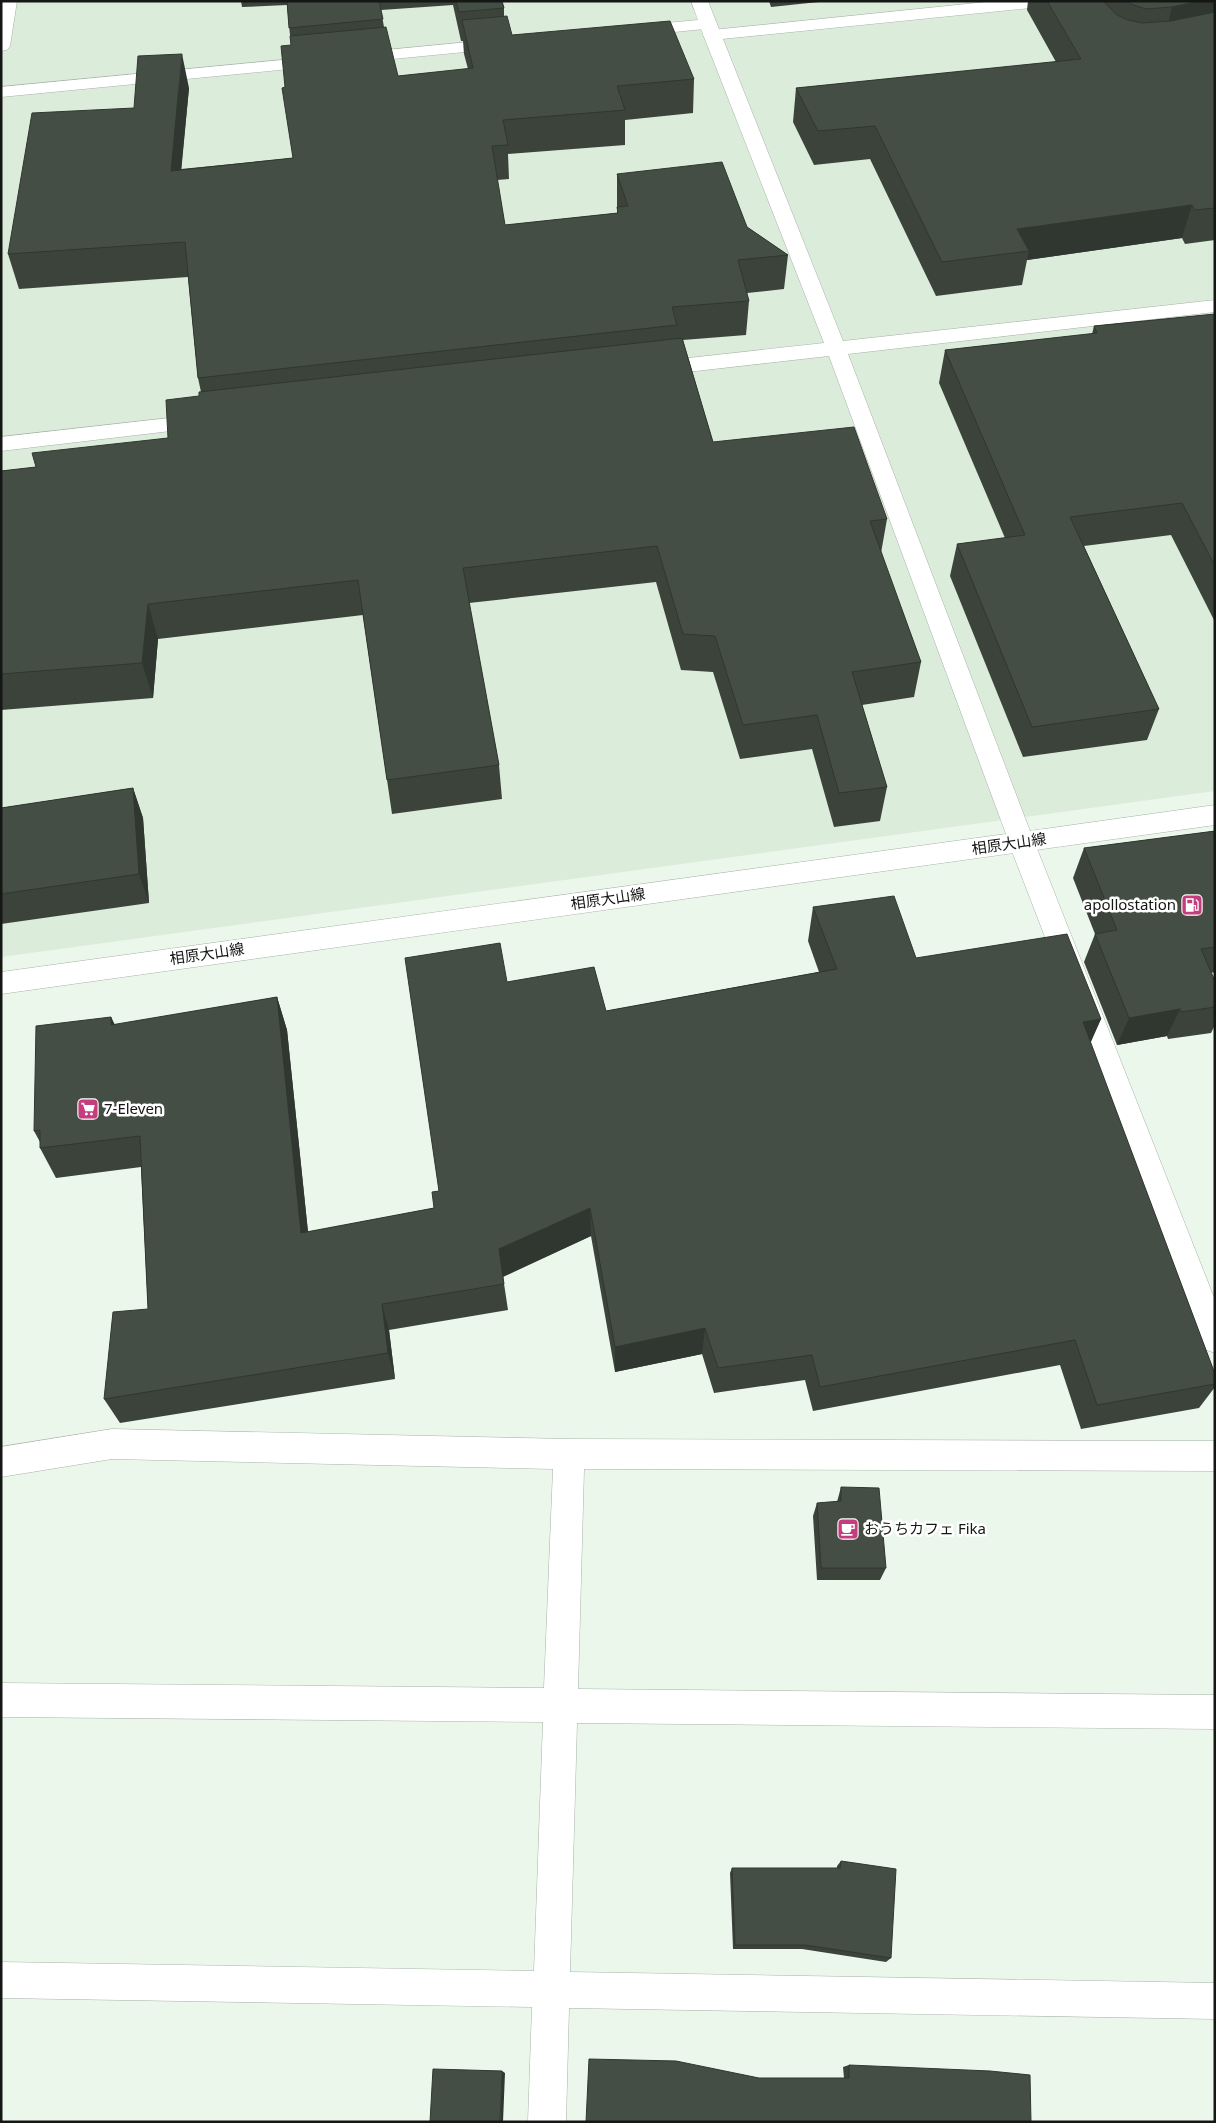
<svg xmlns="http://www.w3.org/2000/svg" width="1216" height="2123" viewBox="0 0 1216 2123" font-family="'Noto Sans','Noto Sans JP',sans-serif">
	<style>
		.built { fill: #dbecdb }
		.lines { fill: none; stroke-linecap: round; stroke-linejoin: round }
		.minor-casing { stroke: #a8b2a8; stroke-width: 1 }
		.tertiary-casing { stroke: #a8b2a8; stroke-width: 1 }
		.minor { fill: #fff; fill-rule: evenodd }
		.tertiary { fill: #fff; fill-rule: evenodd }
		.wall { fill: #3b433b; fill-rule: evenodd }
		.shaded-wall { fill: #303730 }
		.building { fill: #454e45; stroke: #303730 }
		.labels { text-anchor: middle; stroke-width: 5; stroke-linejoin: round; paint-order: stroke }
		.street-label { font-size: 15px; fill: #141714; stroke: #fff }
		.poi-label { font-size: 15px; fill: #141714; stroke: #fff; text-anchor: start }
	</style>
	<rect width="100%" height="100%" fill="#ecf7ec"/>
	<!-- built -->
	<path class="built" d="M 1,1 L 1214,1 L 1215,791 L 1,957 Z"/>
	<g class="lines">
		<!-- minor casing -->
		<g class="minor-casing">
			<path id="minor" d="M 691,1 L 708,1 L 717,24 L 714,28 L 635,36 L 629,35 L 626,31 L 629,27 L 635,26 L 698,20 Z
				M 996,1 L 1058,1 L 1056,5 L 1050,6 L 712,40 L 706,39 L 703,35 L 706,31 L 712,30 Z
				M 500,39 L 506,40 L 509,44 L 506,48 L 1,97 L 1,87 Z
				M 1021,831 L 1030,834 L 1034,841 L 1215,1300 L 1215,1353 L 1204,1349 L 1200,1339 L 1008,841 L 1012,834 Z
				M 112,1429 L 569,1439 L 1215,1441 L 1215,1471 L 584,1469 L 578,1689 L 1215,1695 L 1215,1729 L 577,1723 L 570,1972 L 1215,1983 L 1215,2019 L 569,2008 L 566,2122 L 528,2122 L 532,2007 L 1,1998 L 1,1962 L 534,1971 L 543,1722 L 1,1717 L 1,1683 L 544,1688 L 553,1469 L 112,1459 L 1,1477 L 1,1447 Z"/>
		</g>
		<!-- tertiary casing -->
		<g class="tertiary-casing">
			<path id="tertiary" d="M 1,1 L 17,1 L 10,46 L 7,50 L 1,51 Z
				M 708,19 L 714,20 L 717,24 L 843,341 L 1215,300 L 1215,312 L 848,354 L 1030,831 L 1215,805 L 1215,825 L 1,994 L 1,972 L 1006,834 L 829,356 L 652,376 L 645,374 L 642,369 L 645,364 L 652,362 L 824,343 L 699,24 L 702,20 Z
				M 205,414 L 213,416 L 216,421 L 213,426 L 1,451 L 1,437 Z"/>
		</g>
		<!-- minor -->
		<use href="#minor" class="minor"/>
		<!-- tertiary -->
		<use href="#tertiary" class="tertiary"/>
	</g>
	<!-- wall -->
	<path class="wall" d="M 241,1 L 502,1 L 504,8 L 504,16 L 512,35 L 694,79 L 693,113 L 625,120 L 625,145 L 508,154 L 509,179 L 497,180 L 505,225 L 617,213 L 617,174 L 747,227 L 788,255 L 784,289 L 747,293 L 749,301 L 746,335 L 683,340 L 713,442 L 887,519 L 881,553 L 921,662 L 914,697 L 862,705 L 887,787 L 880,821 L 834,827 L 812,749 L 740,759 L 713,672 L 681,670 L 656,582 L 469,603 L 499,765 L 502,799 L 392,814 L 363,615 L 158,639 L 153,698 L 1,710 L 1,471 L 36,467 L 168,438 L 199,396 L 201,392 L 198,378 L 188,277 L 19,289 L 8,254 L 134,108 L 189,88 L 181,169 L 293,158 L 285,87 L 291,45 L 287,5 L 242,7 ZM 453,5 L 461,41 L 463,41 L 464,54 L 468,69 L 398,76 L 384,27 L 381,10 Z
		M 769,1 L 828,1 L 771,7 Z
		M 1028,1 L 1215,1 L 1215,240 L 1185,244 L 1182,238 L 1027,260 L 1022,285 L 936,296 L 870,159 L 814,165 L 793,122 L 796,88 L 1056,62 L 1027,10 Z
		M 1215,314 L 1215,622 L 1171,535 L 1084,546 L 1159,709 L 1147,740 L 1023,757 L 950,576 L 957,544 L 1005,538 L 939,383 L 945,350 L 1092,334 L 1094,326 Z
		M 133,788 L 143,818 L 149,903 L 1,924 L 1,808 Z
		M 1215,831 L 1215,972 L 1211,973 L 1215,981 L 1215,1025 L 1211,1033 L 1168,1039 L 1167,1036 L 1117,1045 L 1084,962 L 1095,934 L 1073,878 L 1084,848 Z
		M 813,907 L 916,958 L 1101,1019 L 1090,1042 L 1215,1374 L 1215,1387 L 1199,1408 L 1081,1429 L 1060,1365 L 813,1411 L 805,1380 L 714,1393 L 702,1354 L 615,1372 L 591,1236 L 503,1277 L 508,1310 L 389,1330 L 395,1379 L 120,1423 L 104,1399 L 148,1309 L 141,1167 L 56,1178 L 40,1148 L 40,1142 L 34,1131 L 111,1017 L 115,1025 L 277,997 L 287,1030 L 308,1232 L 434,1208 L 507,982 L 606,1011 L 819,972 L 808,941 Z
		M 841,1487 L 886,1568 L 880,1580 L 817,1580 L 813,1516 L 817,1503 L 837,1502 Z
		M 841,1861 L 891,1958 L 886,1962 L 802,1949 L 733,1949 L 730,1873 L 732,1868 L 837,1868 L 837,1866 Z
		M 849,2065 L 1031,2122 L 759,2078 L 844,2078 L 843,2067 Z"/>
	<!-- shaded-wall -->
	<path class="shaded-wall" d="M 1200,1 L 1215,1 L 1215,30 L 1164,40 L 1172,7 Z
		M 182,54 L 189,88 L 178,205 L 171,171 Z
		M 1192,205 L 1182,238 L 1027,260 L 1029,251 L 1017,229 Z
		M 148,604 L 158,639 L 153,698 L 142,663 Z
		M 133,788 L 143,818 L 149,903 L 139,874 Z
		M 277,997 L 287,1030 L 311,1261 L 301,1233 Z
		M 1180,1009 L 1167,1036 L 1117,1045 L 1129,1018 Z
		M 111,1017 L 125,1049 L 111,1025 Z
		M 1101,1019 L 1087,1051 L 1083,1022 Z
		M 590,1208 L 591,1236 L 502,1277 L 499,1249 Z
		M 382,1304 L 389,1330 L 395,1379 L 388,1353 Z
		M 705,1328 L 702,1354 L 615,1372 L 615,1347 Z
		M 502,2071 L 505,2073 L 503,2122 L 500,2122 Z"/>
	<!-- building -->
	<path class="building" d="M 287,1 L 379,1 L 383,19 L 289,28 Z
		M 456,1 L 502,1 L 504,8 L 459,12 Z
		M 1047,1 L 1103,1 L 1117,15 L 1128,20 L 1142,23 L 1171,21 L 1215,12 L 1215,208 L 1195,210 L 1192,205 L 1017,229 L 1029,251 L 942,262 L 875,126 L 818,131 L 796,88 L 1081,59 Z
		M 1128,1 L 1200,1 L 1172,7 L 1146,9 L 1131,4 Z
		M 507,16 L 512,35 L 670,21 L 694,79 L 617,86 L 625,110 L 503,120 L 508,145 L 492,146 L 505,225 L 618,213 L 617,207 L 628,206 L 617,174 L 722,162 L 747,227 L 788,255 L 738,260 L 749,301 L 672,307 L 677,325 L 198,378 L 185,242 L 8,254 L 32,113 L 134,108 L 138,56 L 182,54 L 171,171 L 293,158 L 282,88 L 285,87 L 281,46 L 291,45 L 290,36 L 386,27 L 398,76 L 473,68 L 462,20 Z
		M 1215,314 L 1215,566 L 1182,503 L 1070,517 L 1159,709 L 1032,727 L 957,544 L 1025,535 L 945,350 L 1097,333 L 1094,326 Z
		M 682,338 L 713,442 L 854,427 L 887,519 L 870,521 L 921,662 L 852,672 L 887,787 L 839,793 L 817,715 L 743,725 L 715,636 L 683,634 L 657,546 L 463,568 L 499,765 L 387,780 L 358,580 L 148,604 L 142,663 L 1,674 L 1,471 L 36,467 L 32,453 L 168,438 L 166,400 L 199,396 L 199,392 Z
		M 133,788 L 139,874 L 1,894 L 1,808 Z
		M 1215,831 L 1215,947 L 1201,949 L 1215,981 L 1215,1007 L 1181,1012 L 1180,1009 L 1129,1018 L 1095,934 L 1117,930 L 1084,848 Z
		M 894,896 L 916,958 L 1067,934 L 1101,1019 L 1083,1022 L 1215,1374 L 1215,1384 L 1097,1405 L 1075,1340 L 820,1387 L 812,1355 L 718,1368 L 705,1328 L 615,1347 L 590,1208 L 499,1249 L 504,1284 L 382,1304 L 388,1353 L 104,1399 L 113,1312 L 148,1309 L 140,1136 L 40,1148 L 40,1130 L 34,1131 L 36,1026 L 111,1017 L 111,1025 L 277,997 L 301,1233 L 434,1208 L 432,1192 L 439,1191 L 405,958 L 500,943 L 507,982 L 594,967 L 606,1011 L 837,969 L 813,907 Z
		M 841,1487 L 879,1488 L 886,1568 L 821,1568 L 817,1503 L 841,1501 Z
		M 841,1861 L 896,1869 L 891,1958 L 805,1945 L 735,1945 L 732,1868 L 840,1868 Z
		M 589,2059 L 676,2061 L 759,2078 L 849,2078 L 849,2065 L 990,2071 L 1030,2075 L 1031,2122 L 586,2122 Z
		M 433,2069 L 502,2071 L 500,2122 L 430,2122 Z"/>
	<!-- icons -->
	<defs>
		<g id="fuel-square" transform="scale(1.125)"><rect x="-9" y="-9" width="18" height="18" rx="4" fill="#c43d7d" stroke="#fff"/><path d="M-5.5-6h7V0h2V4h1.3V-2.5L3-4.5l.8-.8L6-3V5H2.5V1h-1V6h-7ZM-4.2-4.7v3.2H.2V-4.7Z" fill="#fff"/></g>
		<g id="supermarket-square" transform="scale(1.125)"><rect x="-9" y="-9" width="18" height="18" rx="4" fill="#c43d7d" stroke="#fff"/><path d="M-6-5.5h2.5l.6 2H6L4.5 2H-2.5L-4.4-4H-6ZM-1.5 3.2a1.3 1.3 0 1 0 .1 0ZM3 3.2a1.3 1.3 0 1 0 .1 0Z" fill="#fff"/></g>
		<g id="cafe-square" transform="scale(1.125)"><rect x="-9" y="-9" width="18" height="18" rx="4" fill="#c43d7d" stroke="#fff"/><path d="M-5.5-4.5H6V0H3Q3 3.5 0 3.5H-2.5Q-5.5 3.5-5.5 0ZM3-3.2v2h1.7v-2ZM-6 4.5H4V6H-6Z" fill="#fff"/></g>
	</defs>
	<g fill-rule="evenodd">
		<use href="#fuel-square" x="1192" y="905"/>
		<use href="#supermarket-square" x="88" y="1109"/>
		<use href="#cafe-square" x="848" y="1529"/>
	</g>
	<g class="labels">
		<!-- street labels -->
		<g class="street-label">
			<text transform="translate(1009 844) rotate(-8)" y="5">相原大山線</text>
			<text transform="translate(608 899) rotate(-8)" y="5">相原大山線</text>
			<text transform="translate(207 954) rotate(-8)" y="5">相原大山線</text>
		</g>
		<!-- poi labels -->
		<g class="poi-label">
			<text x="1176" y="910" text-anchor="end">apollostation</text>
			<text x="104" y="1114">7-Eleven</text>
			<text x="864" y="1534">おうちカフェ Fika</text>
		</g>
	</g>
	<!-- border -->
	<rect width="1216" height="2123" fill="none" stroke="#141714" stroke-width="5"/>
</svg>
